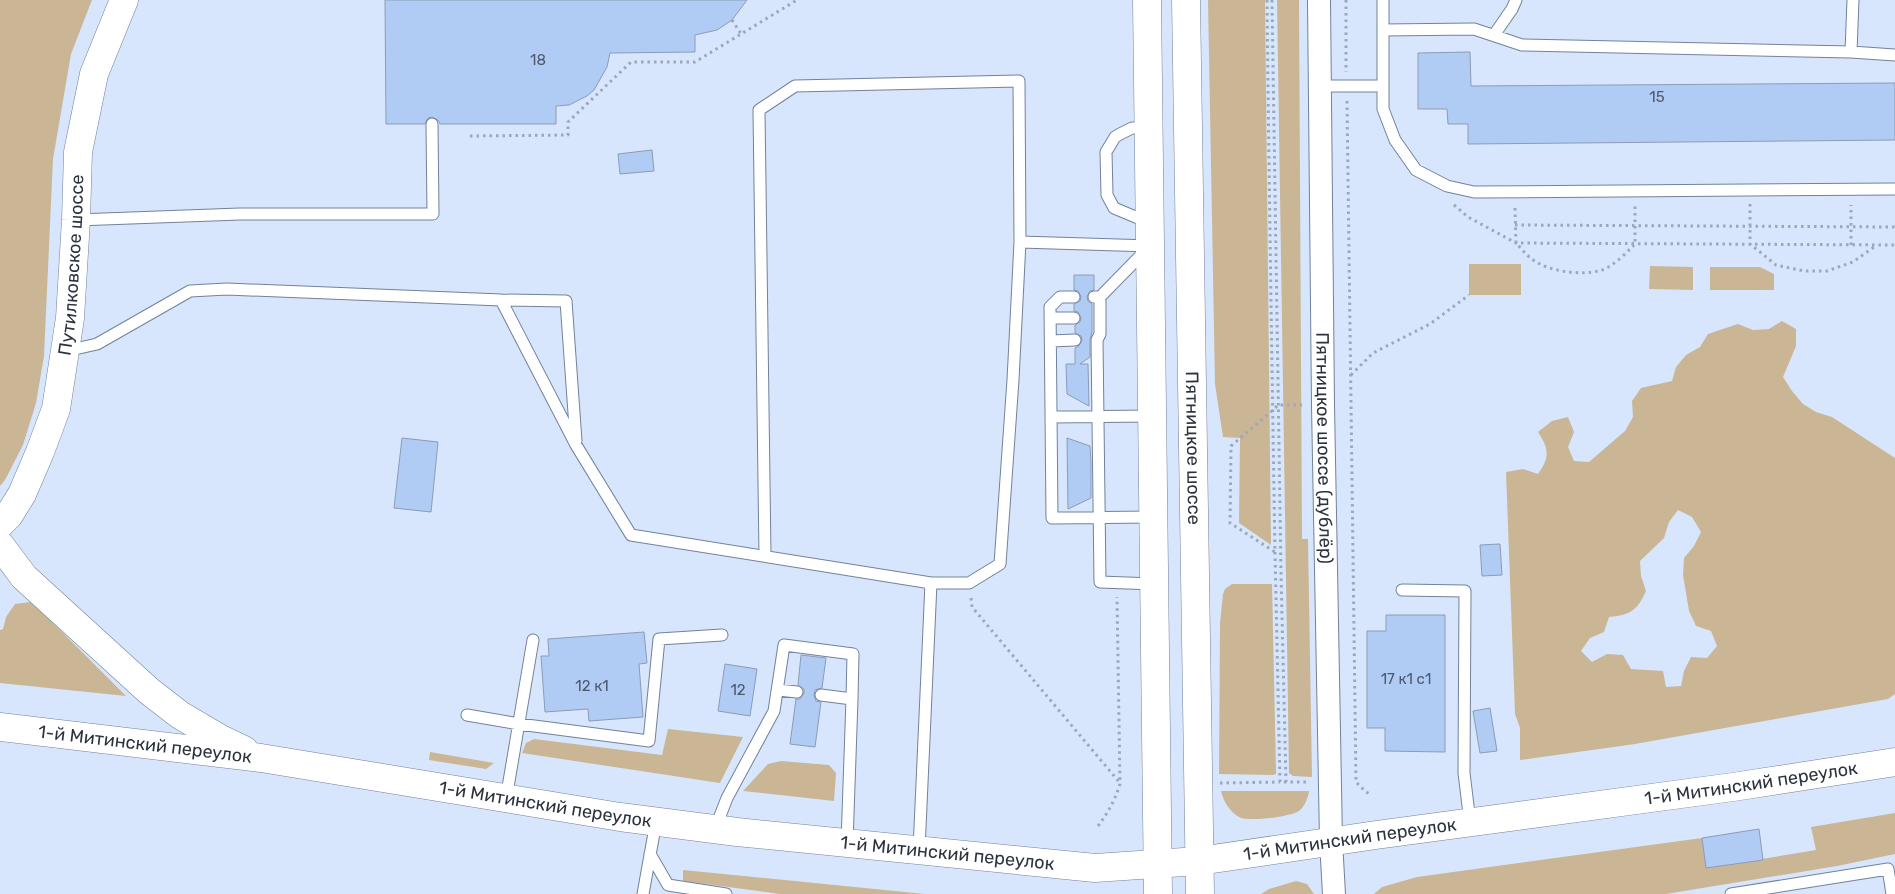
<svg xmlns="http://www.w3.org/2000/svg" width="1895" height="894" viewBox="0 0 1895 894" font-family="Rubik,sans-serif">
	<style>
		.green { fill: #cab695; fill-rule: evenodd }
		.building { fill: #b0ccf5; stroke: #8b9cb5 }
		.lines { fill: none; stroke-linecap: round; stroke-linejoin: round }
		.lane-casing { stroke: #71829a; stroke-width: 13 }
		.street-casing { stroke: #71829a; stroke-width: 24 }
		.secondary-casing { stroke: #71829a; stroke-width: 29 }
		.primary-casing { stroke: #71829a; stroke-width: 29 }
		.path { stroke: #9ca8ba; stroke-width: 3; stroke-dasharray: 2.5 4; stroke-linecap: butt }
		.lane { stroke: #fff; stroke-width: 11 }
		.street { stroke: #fff; stroke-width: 22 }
		.secondary { stroke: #fff; stroke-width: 28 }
		.primary { stroke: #fff; stroke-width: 28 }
		.labels { text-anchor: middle; stroke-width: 5; stroke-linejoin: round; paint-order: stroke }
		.number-label { font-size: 15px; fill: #4d596c }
		.street-label { font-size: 18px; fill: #2c333e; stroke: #d7e6fc }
	</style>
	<rect width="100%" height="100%" fill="#d7e6fc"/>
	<!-- green -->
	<path class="green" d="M 0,0 L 92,0 L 71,54 L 53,159 L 44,356 L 36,403 L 23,445 L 5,480 L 0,486 Z
		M 1208,0 L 1265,0 L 1271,545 L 1239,523 L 1240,438 L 1223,437 L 1215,384 Z
		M 1277,0 L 1299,0 L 1302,539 L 1308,539 L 1312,777 L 1293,776 L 1289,773 Z
		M 1469,264 L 1521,264 L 1521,295 L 1469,295 Z
		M 1650,266 L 1693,267 L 1693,290 L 1649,289 Z
		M 1710,267 L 1760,267 L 1774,274 L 1774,290 L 1710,290 Z
		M 1782,321 L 1796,329 L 1796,346 L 1783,377 L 1792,391 L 1803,404 L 1816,412 L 1832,417 L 1895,458 L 1895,694 L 1888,699 L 1635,744 L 1520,760 L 1520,728 L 1515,714 L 1506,472 L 1523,469 L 1538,474 C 1550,457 1549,449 1538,432 L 1552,421 L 1568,417 L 1574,432 L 1568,447 L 1574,461 L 1589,462 L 1625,431 L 1633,417 L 1632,401 L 1641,388 L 1672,381 L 1676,367 L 1686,355 L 1700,347 L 1708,334 L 1738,324 L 1753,330 L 1769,329 ZM 1678,510 L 1692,517 L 1701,532 L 1694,546 L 1684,558 L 1683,575 L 1689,611 L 1696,626 L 1711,631 L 1717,646 L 1707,658 L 1691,657 L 1684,671 L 1681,686 L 1666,687 L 1663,671 L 1631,669 L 1623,655 L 1607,654 L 1592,662 L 1581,651 L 1590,638 L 1604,632 L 1609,617 C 1630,615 1637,611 1646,591 L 1641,576 L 1640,561 L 1664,538 L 1669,522 Z
		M 1232,584 L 1272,584 L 1276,770 L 1276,774 L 1273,775 L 1219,774 L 1220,623 L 1223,594 L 1225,589 Z
		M 30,602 L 46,616 L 126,696 L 0,683 L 0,630 L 3,629 L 6,617 L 15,604 Z
		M 668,729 L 743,737 L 720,783 L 522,753 L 526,743 L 534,739 L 662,755 Z
		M 430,752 L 494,763 L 486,769 L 429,760 Z
		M 781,761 L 829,765 L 836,773 L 834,801 L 743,791 L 768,764 Z
		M 1221,791 L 1309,791 C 1308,798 1305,806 1299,811 C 1290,817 1252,821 1241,818 C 1231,814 1223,801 1221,791 Z
		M 1895,813 L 1895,854 L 1837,866 L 1666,894 L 1374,894 L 1382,887 L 1417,877 L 1702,838 L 1707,868 L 1816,850 L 1811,827 Z
		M 683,870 L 925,894 L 780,894 L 683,881 Z
		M 1296,881 L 1307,884 L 1314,894 L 1261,894 L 1269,889 Z"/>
	<!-- building -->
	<path class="building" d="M 385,0 L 747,0 L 732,20 L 717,30 L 695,35 L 695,52 L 610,53 L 607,67 L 594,90 L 587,96 L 569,105 L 556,106 L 556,124 L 440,124 L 438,120 L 432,117 L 428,118 L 425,124 L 386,124 Z
		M 1470,52 L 1471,86 L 1895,83 L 1895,140 L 1468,144 L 1468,124 L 1448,124 L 1447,109 L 1418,109 L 1418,53 Z
		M 652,150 L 654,171 L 620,174 L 618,154 Z
		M 1074,275 L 1094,275 L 1094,290 L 1090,291 L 1087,297 L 1088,301 L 1092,304 L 1092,332 L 1090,340 L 1090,357 L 1080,364 L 1088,364 L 1089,406 L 1067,394 L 1066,364 L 1075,364 L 1075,348 L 1079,346 L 1082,340 L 1081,336 L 1075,333 L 1075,325 L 1080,322 L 1081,318 L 1078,312 L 1074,311 L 1074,304 L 1080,301 L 1081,297 L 1078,291 L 1074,290 Z
		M 402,438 L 438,442 L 431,512 L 394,508 Z
		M 1067,438 L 1090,446 L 1091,463 L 1091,498 L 1068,509 Z
		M 1500,544 L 1502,575 L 1482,576 L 1480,545 Z
		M 1386,615 L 1445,615 L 1445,752 L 1385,751 L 1385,728 L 1367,728 L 1367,631 L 1386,631 Z
		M 644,632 L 647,663 L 639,664 L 643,717 L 589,721 L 588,709 L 545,712 L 541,656 L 549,656 L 548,639 Z
		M 801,655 L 826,658 L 822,688 L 815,690 L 814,695 L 816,701 L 821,702 L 815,747 L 790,744 L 796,699 L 800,699 L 804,693 L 804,689 L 798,685 Z
		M 725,664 L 757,669 L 750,716 L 718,711 Z
		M 1490,708 L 1497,751 L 1480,753 L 1473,711 Z
		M 1759,829 L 1763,860 L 1706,868 L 1702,838 Z"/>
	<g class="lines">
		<!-- lane casing -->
		<g class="lane-casing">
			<path id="lane" d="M 1383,30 L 1383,0
				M 1494,35 L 1512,9 L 1516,0
				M 1851,52 L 1853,0
				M 1895,55 L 1851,52 L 1522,45 L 1474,29 L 1383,30 L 1383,109 L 1395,140 L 1416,170 L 1447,186 L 1474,192 L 1895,189
				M 1319,86 L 1383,86
				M 1150,128 L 1132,128 L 1120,134 L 1115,137 L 1106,152 L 1107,195 L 1114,208 L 1150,223
				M 76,220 L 240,214 L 433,214 L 432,124
				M 1020,242 L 1151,246
				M 1074,297 L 1060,297 L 1050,307 L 1052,518 L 1153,517
				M 1094,297 L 1100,297 L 1146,250
				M 1100,297 L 1100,334 L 1097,340 L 1100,582 L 1154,584
				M 501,300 L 566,301 L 576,441
				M 1050,318 L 1074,318
				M 1051,341 L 1075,340
				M 66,351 L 97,344 L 190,291 L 227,289 L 501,300 L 576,445 L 631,535 L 931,583 L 969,583 L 1000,564 L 1013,380 L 1020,242 L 1019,81 L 795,86 L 759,110 L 765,556
				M 1051,417 L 1152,416
				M 1402,590 L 1465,591 L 1464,773 L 1470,822
				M 778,690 L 797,692
				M 821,695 L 852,699 L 847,843
				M 467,715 L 519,724 L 649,741 L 659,639 L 722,635
				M 506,799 L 533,640
				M 715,829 L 727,798 L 774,711 L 784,645 L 853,654 L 852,699
				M 919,850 L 931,583
				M 650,854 L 668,885 L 726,894
				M 643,894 L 656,822
				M 1731,894 L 1888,869 L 1892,894"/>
		</g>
		<!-- street casing -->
		<g class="street-casing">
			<g id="street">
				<path id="s1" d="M 1319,0 L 1323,405 L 1331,841 L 1334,894"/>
			</g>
		</g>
		<!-- secondary casing -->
		<g class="secondary-casing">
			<g id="secondary">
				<path id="s2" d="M 0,524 L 9,515 L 22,494 L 40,452 L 56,409 L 70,318 L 76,220 L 78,152 L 94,74 L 124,0"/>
				<path d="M 0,545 L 24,577 L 149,691 L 180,715 L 219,738 L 244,750"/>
				<path id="s3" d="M 0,727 L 261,758 L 620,817 L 737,832 L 1095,868 L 1199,861 L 1376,835 L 1733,787 L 1895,762"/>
			</g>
		</g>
		<!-- primary casing -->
		<g class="primary-casing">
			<g id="primary">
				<path d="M 1147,0 L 1158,894"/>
				<path id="s4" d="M 1186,0 L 1200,894"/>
			</g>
		</g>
		<!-- path -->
		<path class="path" d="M 1267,0 C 1269,184 1272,368 1275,552 L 1230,523 L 1231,446 L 1273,410 L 1278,405 L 1302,405
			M 1272,0 L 1281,573 L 1286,782
			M 1346,0 L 1346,72
			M 732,20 L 741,34
			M 1347,101 L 1356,782 L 1366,792 L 1372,795
			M 470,136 L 568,135 L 568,122 L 631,62 L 695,62 L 797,0
			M 1750,204 L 1750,244 L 1776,265 L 1804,271 L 1827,271 L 1853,262 L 1877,245
			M 1454,205 L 1468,217 L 1516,243 L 1895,245
			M 1515,208 L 1516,243 C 1521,248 1526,255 1532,259 C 1548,272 1583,276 1602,270 C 1615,265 1626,253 1635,244 L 1635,206
			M 1515,225 L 1895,227
			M 1851,245 L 1851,205
			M 1351,375 L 1373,353 L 1430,324 L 1469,295
			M 1275,552 L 1280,782 L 1308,782
			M 971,598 L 972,607 L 1120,783
			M 1220,783 L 1280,782
			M 1098,826 C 1108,813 1115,800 1120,784 L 1117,597"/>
		<!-- lane -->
		<use href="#lane" class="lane"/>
		<!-- street -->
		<use href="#street" class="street"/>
		<!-- secondary -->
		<use href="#secondary" class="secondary"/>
		<!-- primary -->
		<use href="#primary" class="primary"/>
	</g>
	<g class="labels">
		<!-- number labels -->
		<g class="number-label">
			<text x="538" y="65">18</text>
			<text x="1657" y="102">15</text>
			<text x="1406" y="684">17 к1 с1</text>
			<text x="592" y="691">12 к1</text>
			<text x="738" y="695">12</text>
		</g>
		<!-- street labels -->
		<g class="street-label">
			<text dy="6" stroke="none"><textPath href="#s2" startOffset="274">Путилковское шоссе</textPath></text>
			<text dy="6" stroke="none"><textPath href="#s4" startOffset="448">Пятницкое шоссе</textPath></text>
			<text dy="6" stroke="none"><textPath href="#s1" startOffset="448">Пятницкое шоссе (дублёр)</textPath></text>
			<text dy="6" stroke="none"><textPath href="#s3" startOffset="146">1-й Митинский переулок</textPath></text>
			<text dy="6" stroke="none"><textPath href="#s3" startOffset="1766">1-й Митинский переулок</textPath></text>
			<text dy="6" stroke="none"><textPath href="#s3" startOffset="551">1-й Митинский переулок</textPath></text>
			<text dy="6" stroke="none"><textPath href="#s3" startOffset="1361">1-й Митинский переулок</textPath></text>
			<text dy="6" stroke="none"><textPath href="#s3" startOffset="956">1-й Митинский переулок</textPath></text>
		</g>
	</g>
</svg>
